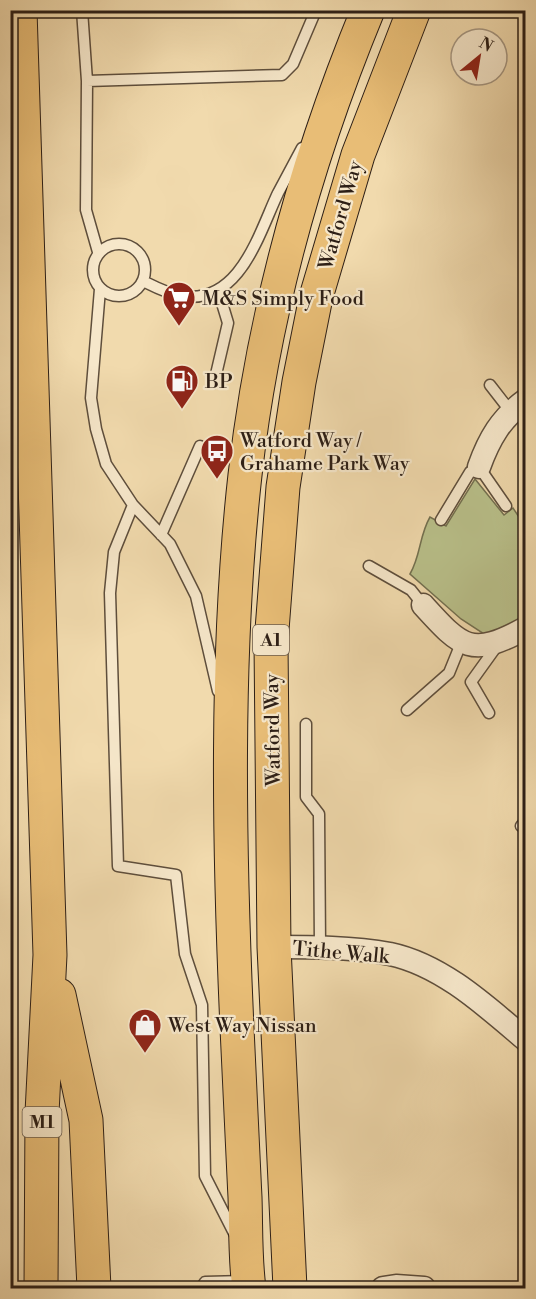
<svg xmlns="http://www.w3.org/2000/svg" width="536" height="1299" viewBox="0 0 536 1299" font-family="'Libre Bodoni',serif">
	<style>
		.green { fill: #b9c08a; stroke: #737050; stroke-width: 1.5 }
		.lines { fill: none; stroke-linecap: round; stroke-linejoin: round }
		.lane-casing { stroke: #5e4e3c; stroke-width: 13 }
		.street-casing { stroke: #5e4e3c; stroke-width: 25 }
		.highway-casing { stroke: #2d1f16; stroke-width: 35 }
		.lane { stroke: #f6e7ca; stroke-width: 10 }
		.street { stroke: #f6e7ca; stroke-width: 22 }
		.highway { stroke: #e8bd76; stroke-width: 33 }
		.labels { text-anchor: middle; stroke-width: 4.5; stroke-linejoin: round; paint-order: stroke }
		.shield { fill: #f6e7ca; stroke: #695b4c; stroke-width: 1.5 }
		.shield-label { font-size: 18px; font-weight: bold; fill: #2d1f16 }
		.street-label { font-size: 20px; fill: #2d1f16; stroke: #f6e7ca }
		.poi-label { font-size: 20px; fill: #2d1f16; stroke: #f6e7ca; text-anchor: start }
	</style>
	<rect width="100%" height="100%" fill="#f1daad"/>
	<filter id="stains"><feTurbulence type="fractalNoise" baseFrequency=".00333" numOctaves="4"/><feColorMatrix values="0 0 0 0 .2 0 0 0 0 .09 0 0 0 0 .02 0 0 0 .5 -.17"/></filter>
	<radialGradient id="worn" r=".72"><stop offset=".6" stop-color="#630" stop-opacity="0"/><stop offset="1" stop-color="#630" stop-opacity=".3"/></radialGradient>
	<!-- green -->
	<path class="green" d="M 475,479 L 504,515 L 513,508 L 525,526 L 525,617 L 507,630 L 484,634 L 461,619 L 410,574 C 421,555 419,536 430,517 L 446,526 Z"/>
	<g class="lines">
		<!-- lane casing -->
		<g class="lane-casing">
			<path id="lane" d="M 82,10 L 87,81 L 86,210 L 98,252
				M 87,81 L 282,75 L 293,64 L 316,10
				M93 270a26 26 0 1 1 52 0a26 26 0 1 1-52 0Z
				M 143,281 C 155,287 168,294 182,296 C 240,305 259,233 278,193 C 286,178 294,163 302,148
				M 100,289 L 91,398 L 96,429 L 106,464 L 133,505 L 170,544 L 196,596 L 218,691
				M 214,383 L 228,323 L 218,290
				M 490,385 L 511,412
				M 133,505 L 114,552 L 110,593 L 118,866 L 176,875 L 185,954 L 202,1005 L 205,1176 L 235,1235
				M 524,512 L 526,514
				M 441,520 L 470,472 L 479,467 L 506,506
				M 161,535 L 200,446
				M 369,566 L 411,590 L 423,605
				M 407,710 L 449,673 L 462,641
				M 489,713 L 471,682 L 499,643
				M 306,724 L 306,797 L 319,814 L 320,947
				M 521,826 L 526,820
				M 201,1288 L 205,1282 L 245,1281"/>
		</g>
		<!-- street casing -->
		<g class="street-casing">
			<path id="street" d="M 479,467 C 489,439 501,418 526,400
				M 423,605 C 462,648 471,658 526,628
				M 274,947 C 312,947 352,947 390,954 C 442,965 486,1006 526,1040
				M 383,1288 L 396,1286 L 424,1288"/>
		</g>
		<!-- highway casing -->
		<g class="highway-casing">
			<path id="highway" d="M 20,10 L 50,955 L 42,1113 L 41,1288
				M 59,995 L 86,1120 L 94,1288
				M 249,1288 C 245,1259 246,1228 245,1197 C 242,1141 240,1085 237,1028 C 229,848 225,654 245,475 C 263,316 307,158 368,10
				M 290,1288 L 274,947 L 271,643 L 283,487 L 299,382 L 316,297 L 358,155 L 414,10"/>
		</g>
		<!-- lane -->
		<use href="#lane" class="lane"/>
		<!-- street -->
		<use href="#street" class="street"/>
		<!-- highway -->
		<use href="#highway" class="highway"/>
	</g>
	<!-- icons -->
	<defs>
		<g id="supermarket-pin" transform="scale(1.725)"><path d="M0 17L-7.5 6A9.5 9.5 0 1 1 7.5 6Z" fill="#8f2418" stroke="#f6e7ca"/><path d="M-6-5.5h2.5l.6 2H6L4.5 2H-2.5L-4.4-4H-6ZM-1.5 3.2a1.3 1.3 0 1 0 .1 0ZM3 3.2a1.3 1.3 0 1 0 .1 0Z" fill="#fff"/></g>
		<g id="fuel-pin" transform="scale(1.725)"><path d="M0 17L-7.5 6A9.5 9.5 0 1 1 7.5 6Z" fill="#8f2418" stroke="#f6e7ca"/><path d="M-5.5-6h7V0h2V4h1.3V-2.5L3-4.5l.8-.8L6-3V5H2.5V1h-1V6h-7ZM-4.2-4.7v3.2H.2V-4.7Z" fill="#fff"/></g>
		<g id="bus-pin" transform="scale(1.725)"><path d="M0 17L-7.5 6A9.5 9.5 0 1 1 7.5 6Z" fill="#8f2418" stroke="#f6e7ca"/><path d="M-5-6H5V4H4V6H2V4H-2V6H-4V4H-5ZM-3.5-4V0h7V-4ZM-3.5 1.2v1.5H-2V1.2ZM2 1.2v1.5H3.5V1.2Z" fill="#fff"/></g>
		<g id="shop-pin" transform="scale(1.725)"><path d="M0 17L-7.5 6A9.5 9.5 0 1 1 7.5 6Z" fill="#8f2418" stroke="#f6e7ca"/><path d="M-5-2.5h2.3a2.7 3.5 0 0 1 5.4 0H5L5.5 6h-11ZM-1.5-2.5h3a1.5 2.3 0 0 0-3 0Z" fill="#fff"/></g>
	</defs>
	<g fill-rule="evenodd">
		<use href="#supermarket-pin" x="179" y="298"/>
		<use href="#fuel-pin" x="182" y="381"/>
		<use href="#bus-pin" x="217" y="451"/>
		<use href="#shop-pin" x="145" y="1025"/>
	</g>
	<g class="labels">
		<!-- shield labels -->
		<g class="shield">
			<rect x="253" y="625" width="36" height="30" rx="4.5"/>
			<rect x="22.5" y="1107" width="39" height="30" rx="4.5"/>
		</g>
		<g class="shield-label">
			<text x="271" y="646">A1</text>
			<text x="42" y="1128">M1</text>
		</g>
		<!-- street labels -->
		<g class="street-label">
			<text transform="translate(340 215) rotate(-74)" y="7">Watford Way</text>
			<text transform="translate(272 730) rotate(-91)" y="7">Watford Way</text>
			<text transform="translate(341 952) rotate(5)" y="7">Tithe Walk</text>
		</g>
		<!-- poi labels -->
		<g class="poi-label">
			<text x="202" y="305">M&amp;S Simply Food</text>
			<text x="205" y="388">BP</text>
			<text x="240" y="447">Watford Way /<tspan x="240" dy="23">Grahame Park Way</tspan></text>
			<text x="168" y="1032">West Way Nissan</text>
		</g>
	</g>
	<!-- margin -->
	<rect width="536" height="1299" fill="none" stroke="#f1daad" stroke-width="36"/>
	<rect x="12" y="12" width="512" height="1275" fill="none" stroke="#2d1f16" stroke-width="3"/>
	<rect x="18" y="18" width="500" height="1263" fill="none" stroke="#2d1f16" stroke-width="1.5"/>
	<!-- north arrow -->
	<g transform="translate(479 57) rotate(30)"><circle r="28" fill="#f6e7ca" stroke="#a69782" stroke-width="1.5"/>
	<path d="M0-4.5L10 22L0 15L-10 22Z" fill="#8f2418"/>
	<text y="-9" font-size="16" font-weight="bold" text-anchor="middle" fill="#2d1f16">N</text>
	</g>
	<rect width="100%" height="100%" filter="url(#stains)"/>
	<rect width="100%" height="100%" fill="url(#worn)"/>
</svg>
